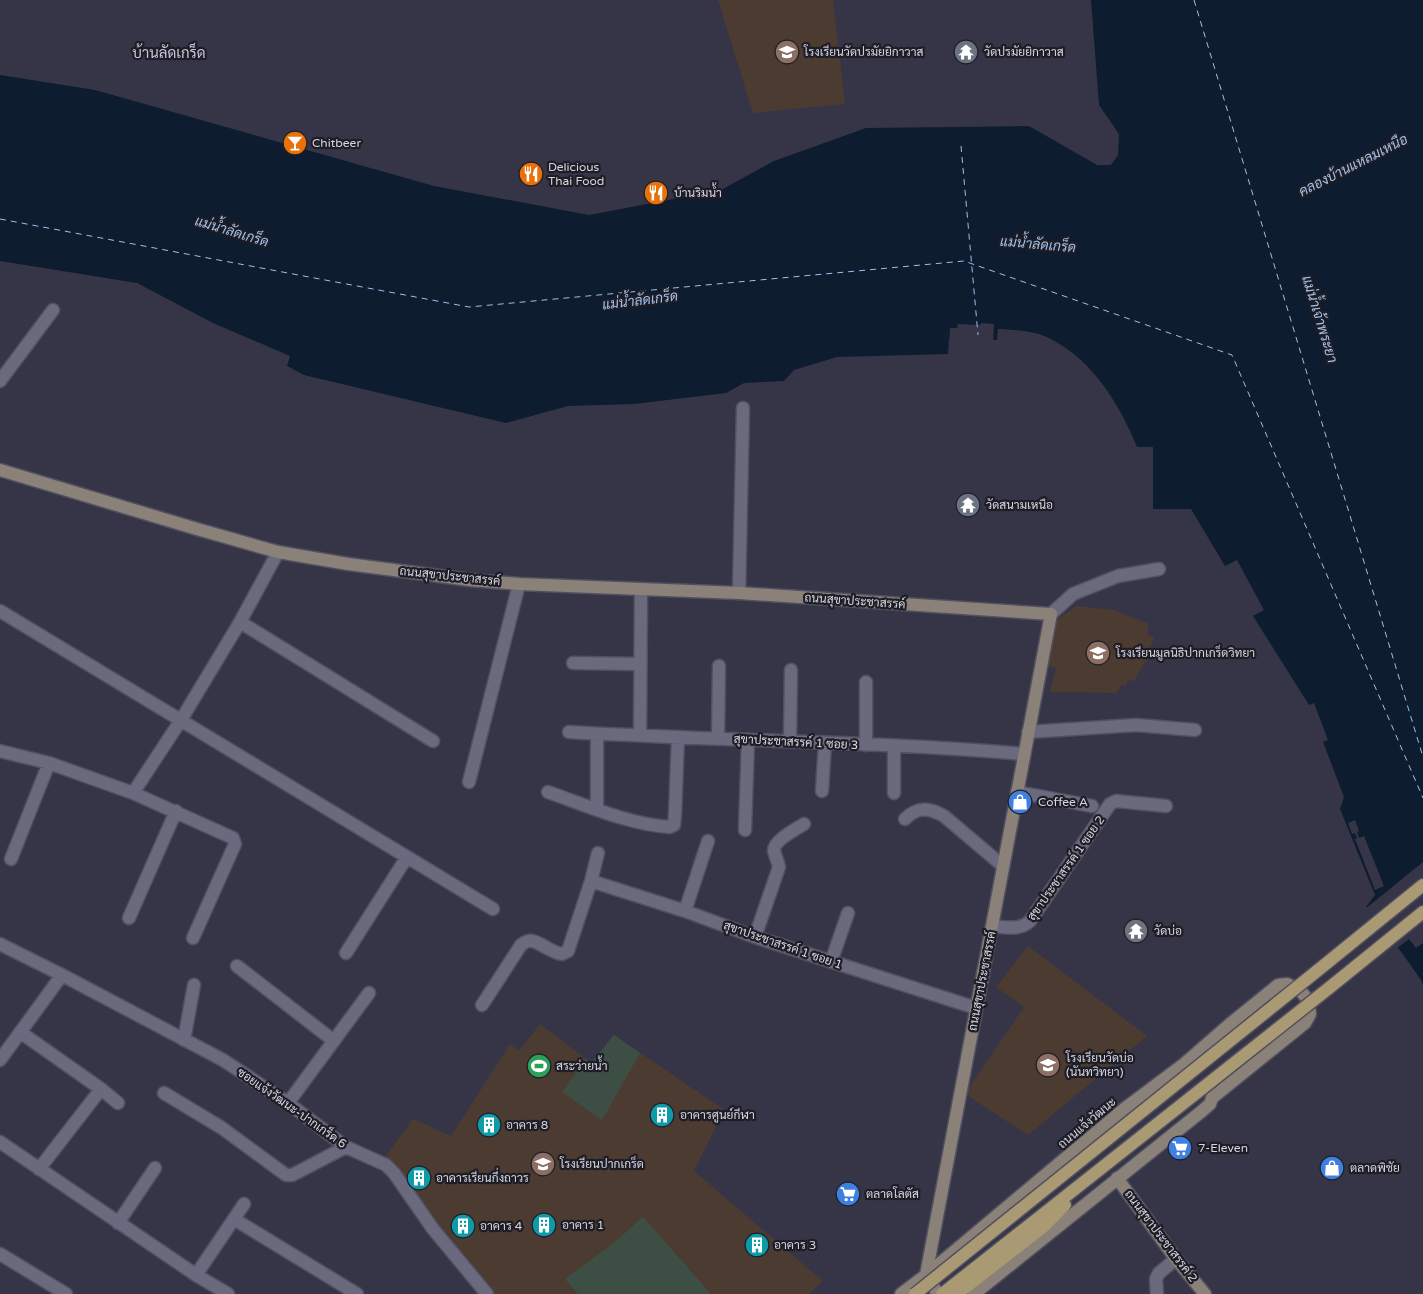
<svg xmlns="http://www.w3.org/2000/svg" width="1423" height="1294" viewBox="0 0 1423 1294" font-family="'Varela Round',Sarabun,sans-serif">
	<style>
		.education { fill: #4c3b30 }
		.green { fill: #3d4f44 }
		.water { fill: #0d1c2e }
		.pier { fill: #363548 }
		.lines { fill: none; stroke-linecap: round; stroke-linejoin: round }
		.ferry { stroke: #9ec1eb; stroke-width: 1; stroke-dasharray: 6 5; stroke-linecap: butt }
		.street-casing { stroke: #525060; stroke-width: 15 }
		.secondary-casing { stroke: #525060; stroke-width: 15 }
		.primary-casing { stroke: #525060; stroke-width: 15 }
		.street { stroke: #6a697e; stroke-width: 12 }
		.secondary { stroke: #8a8178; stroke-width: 12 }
		.primary { stroke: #a99a73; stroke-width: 12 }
		.primary-bridge-casing { stroke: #525060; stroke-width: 15; stroke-linecap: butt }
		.primary-bridge { stroke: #a99a73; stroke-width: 12 }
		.labels { text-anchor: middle; stroke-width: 4.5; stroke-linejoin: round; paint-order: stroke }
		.poi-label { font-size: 12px; fill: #d6d6e2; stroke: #1e1d26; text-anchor: start }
		.street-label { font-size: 12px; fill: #d6d6e2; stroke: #1e1d26 }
		.water-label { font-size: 14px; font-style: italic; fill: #9ec1eb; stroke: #1e1d26 }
		.quarter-label { font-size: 15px; fill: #c7c5dd; stroke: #1e1d26 }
	</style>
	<rect width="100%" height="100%" fill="#363548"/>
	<!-- education -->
	<path class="education" d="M 718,0 L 833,0 L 845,104 L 753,113 Z
		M 1076,606 L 1114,610 L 1149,624 L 1147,634 L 1154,637 L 1146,660 L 1134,681 L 1128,680 L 1126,686 L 1121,685 L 1117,693 L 1050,692 L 1056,668 L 1045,664 L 1049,647 L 1058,619 Z
		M 1028,946 L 1147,1036 L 1028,1135 L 965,1094 L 1024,1007 L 996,987 Z
		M 540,1024 L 591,1063 L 614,1035 L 723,1109 L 719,1120 L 694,1171 L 823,1281 L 809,1294 L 492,1294 L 415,1201 L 385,1157 L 413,1119 L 451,1136 L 510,1044 L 519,1051 Z"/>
	<!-- green -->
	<path class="green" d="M 614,1035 L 640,1053 L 602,1120 L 562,1092 L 586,1059 L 591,1063 Z
		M 643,1217 L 711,1294 L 578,1294 L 565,1279 L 615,1242 Z"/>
	<!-- water -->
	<path class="water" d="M 1091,0 L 1423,0 L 1423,985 L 1421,980 L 1402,953 L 1366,907 L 1375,895 L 1340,809 L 1344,797 L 1323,742 L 1328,740 L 1314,703 L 1309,705 L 1253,616 L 1264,610 L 1237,560 L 1225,566 L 1191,509 L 1153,509 L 1153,447 L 1137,447 C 1119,402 1087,351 1039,334 C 1027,330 1011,330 998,329 L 997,340 L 949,339 L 948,354 L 837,357 L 794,370 L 784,381 L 744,383 L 726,393 L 634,404 L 568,406 L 506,423 L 304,375 L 287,366 L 290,356 L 213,323 L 137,283 L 0,261 L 0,75 L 95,90 L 434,186 L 589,215 L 721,190 L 774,161 L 866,128 L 1029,126 L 1097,165 L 1111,165 L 1118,155 L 1119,134 L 1099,105 Z"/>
	<!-- pier -->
	<path class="pier" d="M 981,323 L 994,324 L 993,342 L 949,343 L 950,328 L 957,328 L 958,324 L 980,325 Z
		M 1355,820 L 1359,831 L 1357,832 L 1359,838 L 1364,836 L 1384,886 L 1375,890 L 1355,839 L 1357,838 L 1355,833 L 1352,834 L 1348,823 Z
		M 1423,862 L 1423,943 L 1416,948 L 1409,939 L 1396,949 L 1365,909 Z"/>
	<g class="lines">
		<!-- ferry -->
		<path class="ferry" d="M 1194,0 L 1423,757
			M 961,146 L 978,335
			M 0,219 L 469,307 L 964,261 L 1232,355 L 1423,798"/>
		<!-- street casing -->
		<g class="street-casing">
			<path id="street" d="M 0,381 L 53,310
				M 739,593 L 743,408
				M 0,611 L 493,909
				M 1051,614 L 1073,594 L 1118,576 L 1159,569
				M 240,622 L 433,741
				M 573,663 L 640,664
				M 866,682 L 866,745
				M 569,732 C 720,741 872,741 1024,754
				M 1028,732 L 1136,725 L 1195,730
				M 640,735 L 641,590
				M 718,738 L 719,666
				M 790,740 L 791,670
				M 0,751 L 49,763 L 133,793 L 233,838 L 235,844 L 193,938
				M 469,782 L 519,584
				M 822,791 L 825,743
				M 548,792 C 585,805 631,825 670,827 L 674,825 L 675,815 L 678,737
				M 1017,792 L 1092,806
				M 133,793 L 181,720 L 240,622 L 278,552
				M 894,793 L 894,746
				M 597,809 L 597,734
				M 905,819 C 918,806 929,808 944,816 L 1003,866
				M 745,830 L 748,740
				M 11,859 L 49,763
				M 591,881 L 685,911 L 755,937 L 976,1008
				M 685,911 L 708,841
				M 129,918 L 176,811
				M 992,926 C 1005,927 1020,931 1030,921 L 1110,804 L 1116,801 L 1166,806
				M 755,937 L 779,867 C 778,861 775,856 774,851 C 773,841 796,829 804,824
				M 0,944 L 62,975 L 223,1060 L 288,1103 L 346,1147 L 386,1165 L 394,1173 L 433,1229 L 487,1294
				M 346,953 L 407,857
				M 831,962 L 848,913
				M 237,966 L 334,1041
				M 482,1005 L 521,945 C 524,943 528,940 532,941 C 540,942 550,952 562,954 L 568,951 L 591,881 L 598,853
				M 20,1032 L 101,1089 L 118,1103
				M 184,1040 L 194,985
				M 0,1060 L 62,975
				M 164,1093 L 222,1128 L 286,1175 L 292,1175 L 298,1172 L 346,1147
				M 288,1103 L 369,993
				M 0,1142 L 196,1275 L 228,1294
				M 39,1169 L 101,1089
				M 234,1219 L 357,1294
				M 118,1223 L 155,1168
				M 0,1254 L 66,1294
				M 196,1275 L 244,1204
				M 1157,1294 L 1156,1279 L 1159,1273 L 1176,1259"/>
		</g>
		<!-- secondary casing -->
		<g class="secondary-casing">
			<path id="secondary" d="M 0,470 L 197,529 L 278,552 L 348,564 L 470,580 L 519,584 L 739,593 L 1051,614 L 926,1275 L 938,1294
				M 1117,1178 L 1176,1259 L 1205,1294
				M 901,1294 L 926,1275 L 1124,1109 L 1184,1064 L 1230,1024 L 1278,985 L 1287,984 L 1300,990 L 1308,1000 L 1310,1014 L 1305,1023 L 1212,1098 L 1210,1104 L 1202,1111 L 974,1294"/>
		</g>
		<!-- primary casing -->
		<g class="primary-casing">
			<path id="primary" d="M 1317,971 L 1423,885
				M 1329,988 L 1423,912
				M 942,1294 L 1204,1087
				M 957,1294 L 1043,1227 L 1065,1205"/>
		</g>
		<!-- street -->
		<use href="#street" class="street"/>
		<!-- secondary -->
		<use href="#secondary" class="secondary"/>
		<!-- primary -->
		<use href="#primary" class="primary"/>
		<!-- primary-bridge casing -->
		<g class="primary-bridge-casing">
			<path id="primary-bridge" d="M 1204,1087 L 1329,988
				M 915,1294 L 1317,971"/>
		</g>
		<!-- primary-bridge -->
		<use href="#primary-bridge" class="primary-bridge"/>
	</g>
	<!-- icons -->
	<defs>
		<g id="school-disc" transform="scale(1.25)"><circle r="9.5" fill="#8d6e63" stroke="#1e1d26"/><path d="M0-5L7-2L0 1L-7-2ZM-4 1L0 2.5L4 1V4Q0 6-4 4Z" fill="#fff"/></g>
		<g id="temple-disc" transform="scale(1.25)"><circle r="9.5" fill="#6b7280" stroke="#1e1d26"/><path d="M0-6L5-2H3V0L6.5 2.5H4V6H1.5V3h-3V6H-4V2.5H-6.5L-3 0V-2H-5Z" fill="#fff"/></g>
		<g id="bar-disc" transform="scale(1.25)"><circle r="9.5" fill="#e8710a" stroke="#1e1d26"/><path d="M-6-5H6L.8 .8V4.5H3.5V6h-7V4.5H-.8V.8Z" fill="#fff"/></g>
		<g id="restaurant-disc" transform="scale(1.25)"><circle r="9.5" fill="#e8710a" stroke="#1e1d26"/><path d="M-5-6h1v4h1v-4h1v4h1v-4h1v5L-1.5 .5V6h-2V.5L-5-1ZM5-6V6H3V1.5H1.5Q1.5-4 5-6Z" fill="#fff"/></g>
		<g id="shop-disc" transform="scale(1.25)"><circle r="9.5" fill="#3f7fe0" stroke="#1e1d26"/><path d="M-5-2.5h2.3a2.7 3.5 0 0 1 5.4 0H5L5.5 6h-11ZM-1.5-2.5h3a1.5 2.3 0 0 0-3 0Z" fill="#fff"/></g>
		<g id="stadium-disc" transform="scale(1.25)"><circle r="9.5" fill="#2e9e5b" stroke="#1e1d26"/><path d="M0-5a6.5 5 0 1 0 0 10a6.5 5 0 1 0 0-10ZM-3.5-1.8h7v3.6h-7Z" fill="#fff"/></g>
		<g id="building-disc" transform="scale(1.25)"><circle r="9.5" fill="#0f9aa8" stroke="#1e1d26"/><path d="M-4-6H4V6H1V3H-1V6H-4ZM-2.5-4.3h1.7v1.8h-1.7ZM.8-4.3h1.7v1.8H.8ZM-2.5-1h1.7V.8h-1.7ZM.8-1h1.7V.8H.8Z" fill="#fff"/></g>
		<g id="supermarket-disc" transform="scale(1.25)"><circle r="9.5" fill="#3f7fe0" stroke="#1e1d26"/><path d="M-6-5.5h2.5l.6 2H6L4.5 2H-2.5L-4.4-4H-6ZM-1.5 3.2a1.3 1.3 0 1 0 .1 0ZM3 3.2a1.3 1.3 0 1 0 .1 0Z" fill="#fff"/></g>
	</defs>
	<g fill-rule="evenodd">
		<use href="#school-disc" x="787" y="52"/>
		<use href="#temple-disc" x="966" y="52"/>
		<use href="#bar-disc" x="295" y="143"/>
		<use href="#restaurant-disc" x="531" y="174"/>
		<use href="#restaurant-disc" x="656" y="193"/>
		<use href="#temple-disc" x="968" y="505"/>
		<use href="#school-disc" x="1098" y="653"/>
		<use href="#shop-disc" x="1020" y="802"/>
		<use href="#temple-disc" x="1136" y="931"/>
		<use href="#school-disc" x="1048" y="1065"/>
		<use href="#stadium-disc" x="539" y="1066"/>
		<use href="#building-disc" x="662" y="1115"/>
		<use href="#building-disc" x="489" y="1125"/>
		<use href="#supermarket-disc" x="1180" y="1148"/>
		<use href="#school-disc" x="543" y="1164"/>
		<use href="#shop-disc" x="1332" y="1168"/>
		<use href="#building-disc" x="419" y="1178"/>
		<use href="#supermarket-disc" x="848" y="1194"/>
		<use href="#building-disc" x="544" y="1225"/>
		<use href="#building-disc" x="463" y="1226"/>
		<use href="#building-disc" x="757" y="1245"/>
	</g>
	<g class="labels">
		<!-- poi labels -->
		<g class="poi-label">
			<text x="804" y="56">โรงเรียนวัดปรมัยยิกาวาส</text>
			<text x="984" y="56">วัดปรมัยยิกาวาส</text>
			<text x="312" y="147">Chitbeer</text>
			<text x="548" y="171">Delicious<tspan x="548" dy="14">Thai Food</tspan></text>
			<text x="674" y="197">บ้านริมน้ำ</text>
			<text x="986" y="509">วัดสนามเหนือ</text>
			<text x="1116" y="657">โรงเรียนมูลนิธิปากเกร็ดวิทยา</text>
			<text x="1038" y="806">Coffee A</text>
			<text x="1154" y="935">วัดบ่อ</text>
			<text x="1066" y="1062">โรงเรียนวัดบ่อ<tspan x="1066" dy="14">(นันทวิทยา)</tspan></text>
			<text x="556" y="1070">สระว่ายน้ำ</text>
			<text x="680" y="1119">อาคารศูนย์กีฬา</text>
			<text x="506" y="1129">อาคาร 8</text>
			<text x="1198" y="1152">7-Eleven</text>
			<text x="560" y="1168">โรงเรียนปากเกร็ด</text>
			<text x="1350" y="1172">ตลาดพิชัย</text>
			<text x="436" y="1182">อาคารเรียนกึ่งถาวร</text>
			<text x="866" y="1198">ตลาดโลตัส</text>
			<text x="562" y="1229">อาคาร 1</text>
			<text x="480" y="1230">อาคาร 4</text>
			<text x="774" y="1249">อาคาร 3</text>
		</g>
		<!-- street labels -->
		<g class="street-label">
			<text transform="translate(450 576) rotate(6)" y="4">ถนนสุขาประชาสรรค์</text>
			<text transform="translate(855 601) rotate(4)" y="4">ถนนสุขาประชาสรรค์</text>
			<text transform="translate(796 742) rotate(3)" y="4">สุขาประชาสรรค์ 1 ซอย 3</text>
			<text transform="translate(1066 868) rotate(-55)" y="4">สุขาประชาสรรค์ 1 ซอย 2</text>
			<text transform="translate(783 945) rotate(19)" y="4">สุขาประชาสรรค์ 1 ซอย 1</text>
			<text transform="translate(982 981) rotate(-79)" y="4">ถนนสุขาประชาสรรค์</text>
			<text transform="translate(292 1108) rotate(35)" y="4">ซอยแจ้งวัฒนะ-ปากเกร็ด 6</text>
			<text transform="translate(1087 1123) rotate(-40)" y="4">ถนนแจ้งวัฒนะ</text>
			<text transform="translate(1161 1236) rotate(53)" y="4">ถนนสุขาประชาสรรค์ 2</text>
		</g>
		<!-- water labels -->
		<g class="water-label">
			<text transform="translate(1353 165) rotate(-27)" y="5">คลองบ้านแหลมเหนือ</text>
			<text transform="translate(232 231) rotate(17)" y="5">แม่น้ำลัดเกร็ด</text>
			<text transform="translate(1038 244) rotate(5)" y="5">แม่น้ำลัดเกร็ด</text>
			<text transform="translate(640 300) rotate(-7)" y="5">แม่น้ำลัดเกร็ด</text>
			<text transform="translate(1320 319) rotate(73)" y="5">แม่น้ำเจ้าพระยา</text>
		</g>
		<!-- quarter labels -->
		<g class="quarter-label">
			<text x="169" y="58">บ้านลัดเกร็ด</text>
		</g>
	</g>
</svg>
